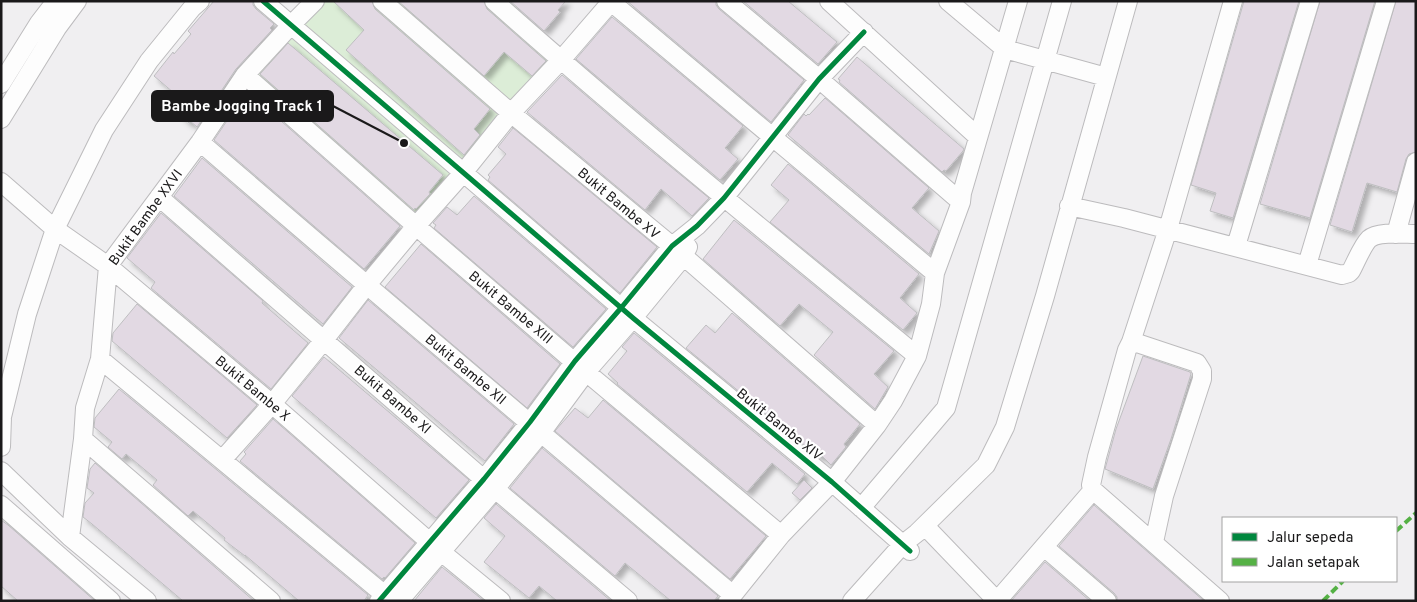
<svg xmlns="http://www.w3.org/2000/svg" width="1417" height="602" viewBox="0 0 1417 602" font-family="Overpass,sans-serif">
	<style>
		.green { fill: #dcedd7 }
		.building { fill: #e2d9e3; stroke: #bebec0; filter: url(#shadow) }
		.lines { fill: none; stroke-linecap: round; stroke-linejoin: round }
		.minor-casing { stroke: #bcbbbd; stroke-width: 20 }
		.minor { stroke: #fdfdfd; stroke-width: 18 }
		.quiet { stroke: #55b145; stroke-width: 4; stroke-dasharray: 8 4; stroke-linecap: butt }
		.cycleway-casing { stroke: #fff; stroke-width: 8 }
		.cycleway { stroke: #00873e; stroke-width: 5 }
		.labels { text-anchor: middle; stroke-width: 4.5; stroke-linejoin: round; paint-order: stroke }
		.street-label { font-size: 14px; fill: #1a191a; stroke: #fff }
		.leader { fill: none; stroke: #1a191a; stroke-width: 2 }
		.callout-dot { fill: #1a191a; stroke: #fff; stroke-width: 2 }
		.callout { fill: #1a191a; stroke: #1a191a; stroke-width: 2 }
		.callout-label { font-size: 15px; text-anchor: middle; font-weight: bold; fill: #fff }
	</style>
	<defs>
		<filter id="shadow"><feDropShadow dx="4.5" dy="4.5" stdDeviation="2.5" flood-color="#0004"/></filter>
	</defs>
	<rect width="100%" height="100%" fill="#f0eff1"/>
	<!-- green -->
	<path class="green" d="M 315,1 L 494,1 L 561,60 L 416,226 L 245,75 Z"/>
	<!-- building -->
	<path class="building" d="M 214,1 L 253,1 L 253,5 L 256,9 L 274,24 L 270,28 L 272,30 L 236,69 L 197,127 L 190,121 L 189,123 L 173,108 L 181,99 L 154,76 L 173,52 L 174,54 L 191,34 L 188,31 Z
		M 333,1 L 372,1 L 375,9 L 490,109 L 474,129 L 480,135 L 464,155 L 346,50 L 364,30 Z
		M 398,1 L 484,1 L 487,9 L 546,61 L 532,76 L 504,52 L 484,76 Z
		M 510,1 L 566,1 L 558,10 L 560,12 L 544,31 Z
		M 627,1 L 716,1 L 716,5 L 719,9 L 804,80 L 771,122 Z
		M 743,1 L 788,1 L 837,42 L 818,64 Z
		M 1244,1 L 1299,1 L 1233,218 L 1210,211 L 1216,193 L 1191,185 Z
		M 1320,1 L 1375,1 L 1310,218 L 1260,204 Z
		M 1396,1 L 1416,1 L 1416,152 L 1409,154 L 1406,159 L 1397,192 L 1367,183 L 1352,232 L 1330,225 Z
		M 612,17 L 743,126 L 725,148 L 738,159 L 720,180 L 576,59 Z
		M 288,43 L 443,175 L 429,192 L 430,194 L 416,209 L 415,208 L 414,210 L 260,74 Z
		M 857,57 L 964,149 L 963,151 L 946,171 L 944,170 L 942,172 L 839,82 L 840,80 L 838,79 Z
		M 562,75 L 644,145 L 709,198 L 692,216 L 661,189 L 645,210 L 527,112 Z
		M 247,91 L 400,226 L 364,269 L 214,140 Z
		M 825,98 L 929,188 L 912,208 L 939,231 L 929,254 L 788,135 L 804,114 L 806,116 L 808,114 L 809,115 Z
		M 513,128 L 657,247 L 620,293 L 488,180 L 490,177 L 488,175 L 506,154 L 498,147 Z
		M 202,158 L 352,287 L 323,324 L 174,196 Z
		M 788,164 L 919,274 L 900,298 L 917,313 L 903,330 L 770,222 L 789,200 L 771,185 Z
		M 474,196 L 606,309 L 573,347 L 434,228 L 436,225 L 433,223 L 447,207 L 457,215 Z
		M 161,213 L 263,301 L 262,303 L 308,343 L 271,389 L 151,288 L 155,282 L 127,258 Z
		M 734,220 L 894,351 L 874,374 L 888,387 L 875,409 L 814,355 L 833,332 L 799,304 L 780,326 L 703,259 Z
		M 421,244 L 560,364 L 527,408 L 385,287 Z
		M 368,300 L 514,424 L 485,461 L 339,338 Z
		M 137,304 L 257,405 L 227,438 L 112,341 L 113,333 Z
		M 732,313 L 860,424 L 844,444 L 846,447 L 831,465 L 821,455 L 819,457 L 686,348 L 706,325 L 715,333 Z
		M 634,333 L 805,474 L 797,484 L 772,463 L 747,492 L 617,384 L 618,383 L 608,374 L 627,351 L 622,347 Z
		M 1143,356 L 1190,372 L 1191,374 L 1171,439 L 1153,489 L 1105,469 L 1116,429 Z
		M 324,357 L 469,480 L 436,518 L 292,396 Z
		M 119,389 L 368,595 L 364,601 L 299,601 L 245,555 L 245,556 L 224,540 L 225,538 L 193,511 L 188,516 L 153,485 L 157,480 L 126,454 L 122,459 L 108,447 L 112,442 L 94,427 L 95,418 Z
		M 603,400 L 766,536 L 730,579 L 555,431 L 575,408 L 588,418 Z
		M 273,419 L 415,543 L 385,578 L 384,577 L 382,579 L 240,461 L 246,454 L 244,452 Z
		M 542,448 L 718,596 L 714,601 L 671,601 L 625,563 L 615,576 L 510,488 Z
		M 95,463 L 254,601 L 183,601 L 92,524 L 83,517 L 85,503 L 94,493 L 87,488 L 90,469 Z
		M 804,480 L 812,488 L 800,500 L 792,493 Z
		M 496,504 L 611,601 L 557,601 L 539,586 L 529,598 L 484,562 L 505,536 L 484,518 Z
		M 1094,505 L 1204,601 L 1117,601 L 1117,597 L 1114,593 L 1059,546 Z
		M 1,520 L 8,525 L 95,601 L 18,601 L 1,586 Z
		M 1045,562 L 1090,601 L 1011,601 Z
		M 442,567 L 484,601 L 414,601 Z"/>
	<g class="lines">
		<!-- minor casing -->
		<g class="minor-casing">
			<path id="minor" d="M 263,1 L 633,318 L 832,482 L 910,551
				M 382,1 L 511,113 L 672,246 L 877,425
				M 494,1 C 632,124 775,239 917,356
				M 610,1 L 935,273
				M 726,1 L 819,79 L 961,202
				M 829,1 L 978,137
				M 948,1 L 1005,49 L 1106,77
				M 245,75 L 416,226 L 586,372 L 781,535
				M 1,84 L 39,23 L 56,1
				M 1,119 L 57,28 L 77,1
				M 200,142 C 376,294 555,445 733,595
				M 1,182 L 55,229 L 108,266 L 272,404 L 440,551 L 501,601
				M 159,197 L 495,489 L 628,601
				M 1069,206 L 1124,218 L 1342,275 L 1349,273 L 1351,271 C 1356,262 1362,246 1369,239 C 1378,231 1404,234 1416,234
				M 1396,234 L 1416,162
				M 1236,246 L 1310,1
				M 1307,265 L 1386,1
				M 1131,342 L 1168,229 L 1233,1
				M 100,359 L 392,601
				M 83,439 L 271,601
				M 1,447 L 2,417 L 27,314 L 55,229 L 104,130 L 149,61 L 192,8 L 200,1
				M 222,460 L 272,404 L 324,340 L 366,286 L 416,226 L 463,173 L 511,113 L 561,60 L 611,2
				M 1,471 L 70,537 L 147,601
				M 1093,490 L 1220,601
				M 1,505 L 111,601
				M 861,508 L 946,408 L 1062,1
				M 925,526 L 997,601
				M 70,537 L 83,439 L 85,408 L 100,359 L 108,266 L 200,142 L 245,75 L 291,25 L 315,1
				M 1044,547 L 1107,601
				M 379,601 L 484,479 L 530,422 L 575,361 L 621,308 L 672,246 L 697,226 L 724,198 L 819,79 L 864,32
				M 399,601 L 495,489 L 541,433 L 586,372 L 633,318 L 683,257 L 688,247
				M 728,601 L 781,535 L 832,482 L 877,425 L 893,401 L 917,356 L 931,304 L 935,273 L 961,202 L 962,193 L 1018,1
				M 852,601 L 903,544 L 917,533 L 986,465 L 1005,427 L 1045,296 L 1128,1
				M 997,601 L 1093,490 L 1091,485 L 1097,457 L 1127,350 L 1131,342 L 1140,344 L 1197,363 L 1202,371 L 1202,379 L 1164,496 L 1154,542"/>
		</g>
		<!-- minor -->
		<use href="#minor" class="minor"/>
		<!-- quiet -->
		<path class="quiet" d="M 1396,531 L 1416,513
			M 1323,601 L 1343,581"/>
		<!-- cycleway casing -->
		<g class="cycleway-casing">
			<path id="cycleway" d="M 263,1 L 633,318 L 832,482 L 910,551
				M 379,601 L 484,479 L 530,422 L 575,361 L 621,308 L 672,246 L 697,226 L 724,198 L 819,79 L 864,32"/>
		</g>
		<!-- cycleway -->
		<use href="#cycleway" class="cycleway"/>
	</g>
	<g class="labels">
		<!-- street labels -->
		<g class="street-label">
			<text transform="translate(619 203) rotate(40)" y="5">Bukit Bambe XV</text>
			<text transform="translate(145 217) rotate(-54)" y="5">Bukit Bambe XXVI</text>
			<text transform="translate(511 307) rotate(40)" y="5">Bukit Bambe XIII</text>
			<text transform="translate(466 369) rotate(40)" y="5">Bukit Bambe XII</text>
			<text transform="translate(253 388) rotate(40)" y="5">Bukit Bambe X</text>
			<text transform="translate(393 399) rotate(41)" y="5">Bukit Bambe XI</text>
			<text transform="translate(780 424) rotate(39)" y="5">Bukit Bambe XIV</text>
		</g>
	</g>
	<!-- callouts -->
	<path class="leader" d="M404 143L333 106"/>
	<circle class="callout-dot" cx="404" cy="143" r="5"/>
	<rect class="callout" x="152" y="91" width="181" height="30" rx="5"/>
	<g class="callout-label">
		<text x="242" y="111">Bambe Jogging Track 1</text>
	</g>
	<!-- border -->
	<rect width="1417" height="602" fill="none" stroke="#1a191a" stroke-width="5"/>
	<!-- legend -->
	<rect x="1222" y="517" width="175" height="65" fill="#ffffff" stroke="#a3a3a3"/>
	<rect x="1232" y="533" width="25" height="8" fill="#00873e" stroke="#a3a3a3"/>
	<text x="1267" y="542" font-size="15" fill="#1a191a">Jalur sepeda</text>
	<rect x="1232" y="558" width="25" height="8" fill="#55b145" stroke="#a3a3a3"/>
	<text x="1267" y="567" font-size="15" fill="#1a191a">Jalan setapak</text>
</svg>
